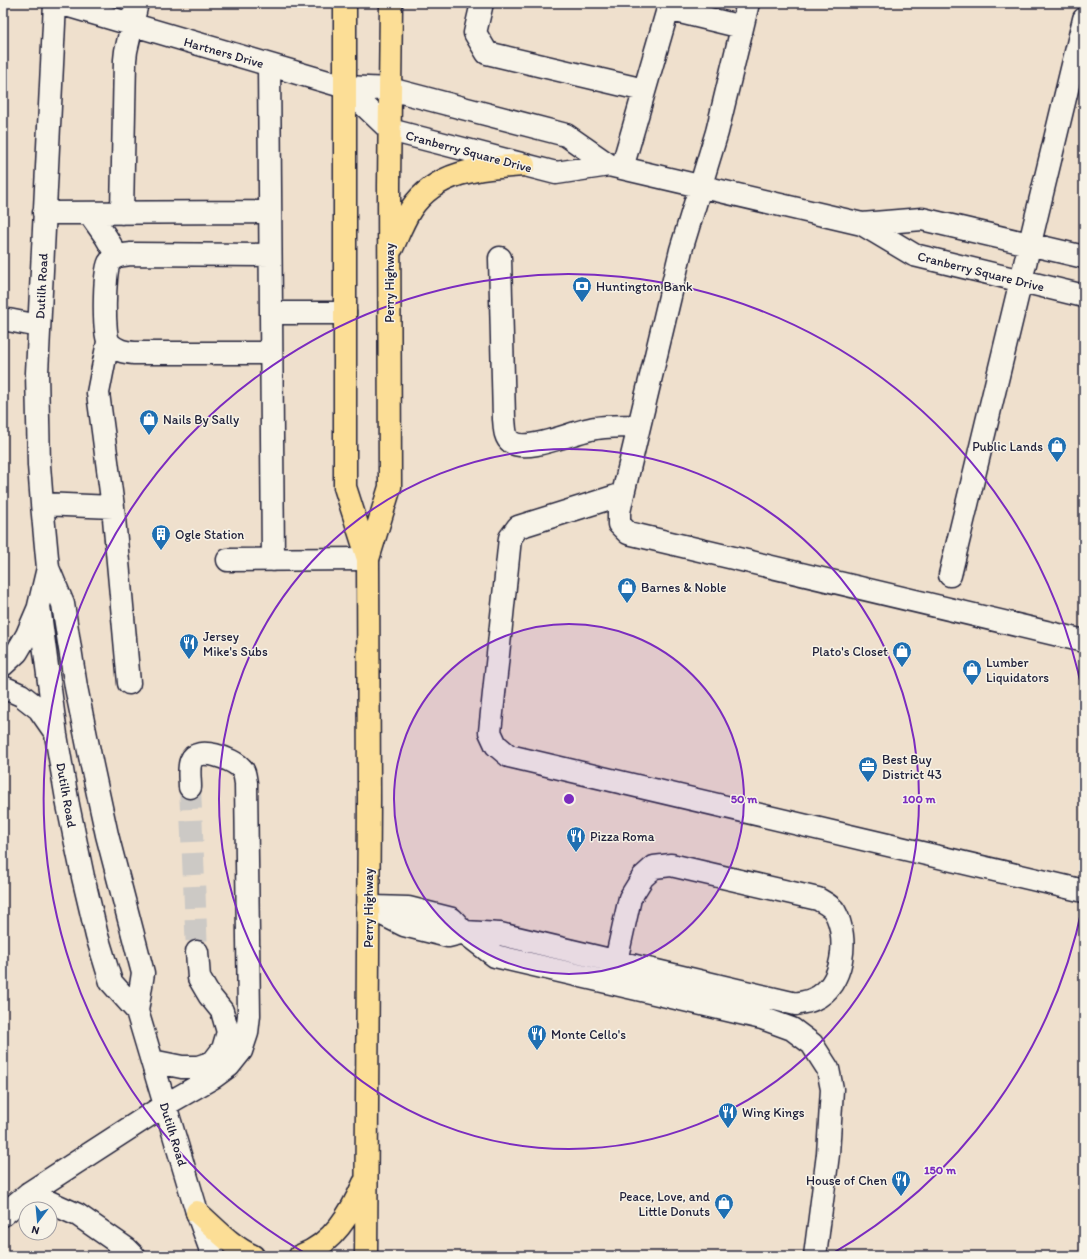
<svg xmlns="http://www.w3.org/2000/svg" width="1087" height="1259" viewBox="0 0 1087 1259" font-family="Itim,sans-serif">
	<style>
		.built { fill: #efe0cd; fill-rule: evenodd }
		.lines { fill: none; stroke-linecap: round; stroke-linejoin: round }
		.minor-tunnel { stroke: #ccc9c5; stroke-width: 22; stroke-dasharray: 22 11; stroke-linecap: butt }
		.minor-casing { stroke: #22223b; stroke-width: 25 }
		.major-casing { stroke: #22223b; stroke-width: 25 }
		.minor { stroke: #f7f3e8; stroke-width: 22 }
		.major { stroke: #fcde96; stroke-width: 22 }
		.ring { fill: none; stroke: #7b2cbf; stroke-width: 2 }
		.labels { text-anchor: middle; stroke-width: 3; stroke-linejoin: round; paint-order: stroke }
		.street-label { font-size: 13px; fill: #22223b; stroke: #f7f3e8 }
		.poi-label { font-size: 13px; fill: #22223b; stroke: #f7f3e8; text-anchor: start }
		.centre { fill: #7b2cbf; stroke: #f7f3e8; stroke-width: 2 }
		.ring-label { font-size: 12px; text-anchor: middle; font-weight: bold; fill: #7b2cbf; stroke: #f7f3e8; stroke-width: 3; stroke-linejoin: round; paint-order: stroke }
	</style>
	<rect width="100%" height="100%" fill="#f7f3e8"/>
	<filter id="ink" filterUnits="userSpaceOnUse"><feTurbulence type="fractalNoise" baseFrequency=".025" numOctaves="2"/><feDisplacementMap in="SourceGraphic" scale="8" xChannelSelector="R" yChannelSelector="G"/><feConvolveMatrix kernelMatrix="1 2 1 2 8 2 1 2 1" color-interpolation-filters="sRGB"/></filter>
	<g filter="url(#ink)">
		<!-- built -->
		<path class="built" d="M 3,3 L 1084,3 L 1084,1256 L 3,1256 ZM 26,1209 L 50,1209 L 50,1233 L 26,1233 Z"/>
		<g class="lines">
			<!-- minor-tunnel -->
			<path class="minor-tunnel" d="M 190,787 L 197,952"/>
			<!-- minor casing -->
			<g class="minor-casing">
				<path id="minor" d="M 55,3 L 37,373 L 39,465 L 42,504 L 48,568 L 63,604 L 76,687 L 92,766 L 107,835 L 143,973 L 137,1011
					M 59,3 L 345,87 L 390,89 L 566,135 L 609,165
					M 482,3 L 475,33 L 487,53 L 644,90
					M 748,3 L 717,132 L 681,250 L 623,494 L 619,512 L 619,524 L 628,533 L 1084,641
					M 269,65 L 273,560
					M 345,87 L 390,130 L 556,173 L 609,165 L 862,224 L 914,255 L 1084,296
					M 622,168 L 668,9 L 742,27
					M 44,213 L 270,212
					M 89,213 L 106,237 L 117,256
					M 122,213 L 125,60 L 126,51 L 137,3
					M 862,224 L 922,219 L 1084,257
					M 270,255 L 131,254 C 123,255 113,256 109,263 C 104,273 103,336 109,343 C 117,351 124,352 134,353 L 271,353
					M 500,258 L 504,419 C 505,426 504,437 511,442 C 528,454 576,430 596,428 C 610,426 625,426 639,426
					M 271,313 L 345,313
					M 3,319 L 39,326
					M 108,342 L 98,393 L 113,507
					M 623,494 L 518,527 L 510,538 L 490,732 L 496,745 L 509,756 L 1084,891
					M 42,504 L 113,507 L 129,683
					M 228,560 L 368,559
					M 48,568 L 39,606 L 56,735 L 68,805 L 83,877 L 97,936 L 111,982 L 137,1011 L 197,1212 L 213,1256
					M 950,575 L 1084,19
					M 3,665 L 17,652 L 27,635 L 39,607
					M 3,687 L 21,695 L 39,709 L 55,732
					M 368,907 L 404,925 L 448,936 L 464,932 L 500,934 L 796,1004 C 802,1002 809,1002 814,999 C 844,986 849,937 835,912 C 832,906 823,902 818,899 L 671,865 L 654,867 L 643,877 L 630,898 L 616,961
					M 373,907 L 408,908 L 452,919 L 464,932 L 495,956 L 762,1018 L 792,1029 L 812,1044 L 828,1069 L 832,1089 L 828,1154 L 815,1256
					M 152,1061 L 182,1067 L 198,1067 L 213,1062 L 223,1049 L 228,1032 L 222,1011 L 209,995 L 199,978 L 197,952
					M 29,1193 L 78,1215 L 127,1249 L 134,1256
					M 3,1215 L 29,1193 L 165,1105 L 214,1077 L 229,1066 L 241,1051 L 247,1033 L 249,1015 L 246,783 C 245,779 245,771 241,768 C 233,759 197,745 191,761 C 188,768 190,779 190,787"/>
			</g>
			<!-- major casing -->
			<g class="major-casing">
				<path id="major" d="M 345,3 L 345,487 L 368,559 L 369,799 L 366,1256
					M 392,248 C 398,235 403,221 411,209 C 437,170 482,168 524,165
					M 368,559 L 390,487 L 389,186 L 391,3
					M 197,1212 C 214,1227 232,1247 253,1256
					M 300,1256 C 333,1244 351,1213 364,1183"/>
			</g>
			<!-- minor -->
			<use href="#minor" class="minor"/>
			<!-- major -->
			<use href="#major" class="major"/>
		</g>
	</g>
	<!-- distance rings -->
	<circle cx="569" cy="799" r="175" fill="#7b2cbf" fill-opacity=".12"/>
	<g class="ring">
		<circle cx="569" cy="799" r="175"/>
		<circle cx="569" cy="799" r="350"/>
		<path d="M1083 904A525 525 0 0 1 828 1256M310 1256A525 525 0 1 1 1083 694"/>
	</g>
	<!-- icons -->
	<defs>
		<g id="bank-pin" transform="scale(1)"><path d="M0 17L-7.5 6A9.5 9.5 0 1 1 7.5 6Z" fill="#1f6fb2" stroke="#f7f3e8"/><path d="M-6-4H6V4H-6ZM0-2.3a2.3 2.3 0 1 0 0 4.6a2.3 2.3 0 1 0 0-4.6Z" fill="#fff"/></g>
		<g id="shop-pin" transform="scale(1)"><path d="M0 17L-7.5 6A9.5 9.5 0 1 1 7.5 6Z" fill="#1f6fb2" stroke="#f7f3e8"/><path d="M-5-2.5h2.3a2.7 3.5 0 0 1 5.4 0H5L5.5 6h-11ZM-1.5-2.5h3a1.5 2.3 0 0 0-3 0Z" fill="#fff"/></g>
		<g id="building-pin" transform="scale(1)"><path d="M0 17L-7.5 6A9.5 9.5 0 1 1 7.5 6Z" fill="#1f6fb2" stroke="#f7f3e8"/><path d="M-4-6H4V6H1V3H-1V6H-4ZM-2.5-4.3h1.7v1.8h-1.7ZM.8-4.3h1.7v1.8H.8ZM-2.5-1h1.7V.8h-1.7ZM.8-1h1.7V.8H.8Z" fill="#fff"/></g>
		<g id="restaurant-pin" transform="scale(1)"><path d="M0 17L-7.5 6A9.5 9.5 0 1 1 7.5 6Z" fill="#1f6fb2" stroke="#f7f3e8"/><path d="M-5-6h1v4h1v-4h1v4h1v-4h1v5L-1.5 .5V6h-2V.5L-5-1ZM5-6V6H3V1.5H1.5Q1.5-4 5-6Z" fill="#fff"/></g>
		<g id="office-pin" transform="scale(1)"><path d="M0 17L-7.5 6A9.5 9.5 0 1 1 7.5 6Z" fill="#1f6fb2" stroke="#f7f3e8"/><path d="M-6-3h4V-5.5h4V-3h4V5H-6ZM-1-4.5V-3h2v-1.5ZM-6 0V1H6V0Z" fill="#fff"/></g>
	</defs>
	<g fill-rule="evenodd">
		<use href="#bank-pin" x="582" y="286"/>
		<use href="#shop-pin" x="149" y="419"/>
		<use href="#shop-pin" x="1057" y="446"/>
		<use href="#building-pin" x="161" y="534"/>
		<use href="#shop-pin" x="627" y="587"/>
		<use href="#restaurant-pin" x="189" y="643"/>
		<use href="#shop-pin" x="902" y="651"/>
		<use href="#shop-pin" x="972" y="669"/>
		<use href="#office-pin" x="868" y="766"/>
		<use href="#restaurant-pin" x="576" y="836"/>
		<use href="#restaurant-pin" x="537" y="1034"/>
		<use href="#restaurant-pin" x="728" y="1112"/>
		<use href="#restaurant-pin" x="901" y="1180"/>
		<use href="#shop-pin" x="724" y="1203"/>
	</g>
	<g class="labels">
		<!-- street labels -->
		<g class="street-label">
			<text transform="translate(224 52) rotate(16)" y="5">Hartners Drive</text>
			<text transform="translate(469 151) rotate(15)" y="5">Cranberry Square Drive</text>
			<text transform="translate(981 271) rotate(14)" y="5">Cranberry Square Drive</text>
			<text transform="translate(389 283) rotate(-90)" y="5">Perry Highway</text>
			<text transform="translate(41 286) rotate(-87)" y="5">Dutilh Road</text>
			<text transform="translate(67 795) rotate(80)" y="5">Dutilh Road</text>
			<text transform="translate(368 908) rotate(-90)" y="5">Perry Highway</text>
			<text transform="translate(174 1134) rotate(73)" y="5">Dutilh Road</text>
		</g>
		<!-- poi labels -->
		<g class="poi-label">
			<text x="596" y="291">Huntington Bank</text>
			<text x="163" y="424">Nails By Sally</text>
			<text x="1043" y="451" text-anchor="end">Public Lands</text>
			<text x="175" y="539">Ogle Station</text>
			<text x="641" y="592">Barnes &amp; Noble</text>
			<text x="203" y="641">Jersey<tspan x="203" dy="15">Mike's Subs</tspan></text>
			<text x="888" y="656" text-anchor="end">Plato's Closet</text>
			<text x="986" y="667">Lumber<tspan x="986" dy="15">Liquidators</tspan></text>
			<text x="882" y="764">Best Buy<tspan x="882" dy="15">District 43</tspan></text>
			<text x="590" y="841">Pizza Roma</text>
			<text x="551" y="1039">Monte Cello's</text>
			<text x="742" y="1117">Wing Kings</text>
			<text x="887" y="1185" text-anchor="end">House of Chen</text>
			<text x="710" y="1201" text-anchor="end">Peace, Love, and<tspan x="710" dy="15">Little Donuts</tspan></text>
		</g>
	</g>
	<circle cx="569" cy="799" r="6" class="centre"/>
	<g class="ring-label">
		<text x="744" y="803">50 m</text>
		<text x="919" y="803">100 m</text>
		<text x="940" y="1174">150 m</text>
	</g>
	<!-- margin -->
	<rect width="1087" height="1259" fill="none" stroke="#f7f3e8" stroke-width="16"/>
	<rect x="8" y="8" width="1071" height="1243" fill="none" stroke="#22223b" stroke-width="1.5" filter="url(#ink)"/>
	<!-- north arrow -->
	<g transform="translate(38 1221) rotate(196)"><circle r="19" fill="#f7f3e8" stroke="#a29fa3"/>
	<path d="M0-3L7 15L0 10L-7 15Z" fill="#1f6fb2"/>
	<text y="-6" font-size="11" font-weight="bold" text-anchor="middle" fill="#22223b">N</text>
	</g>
</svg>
